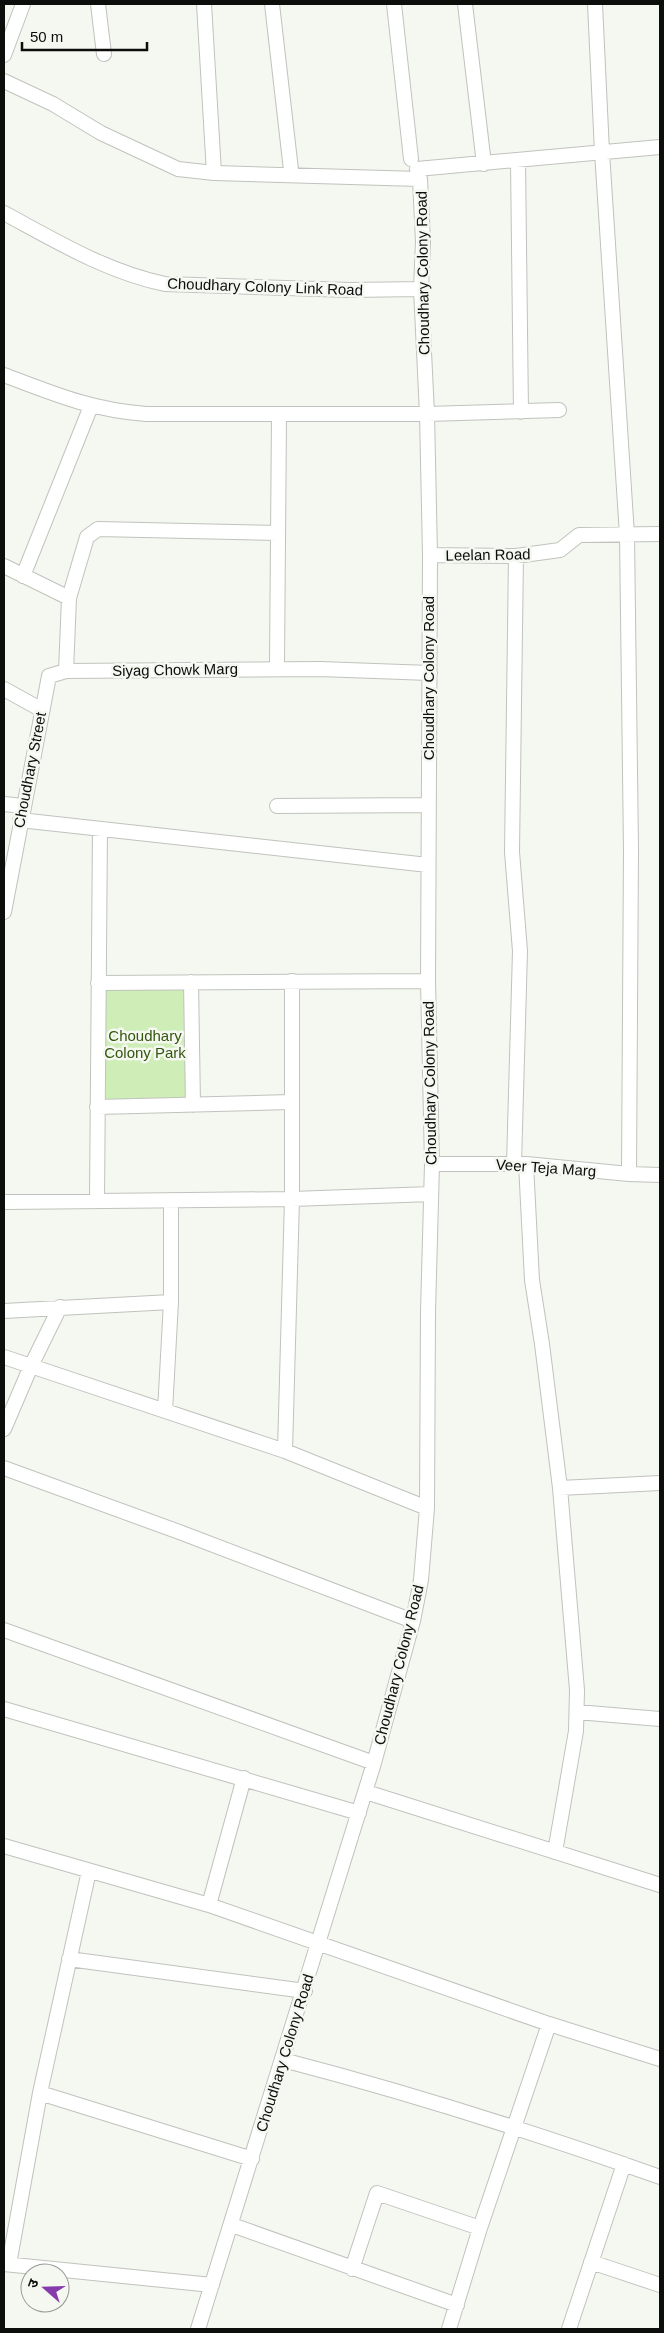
<svg xmlns="http://www.w3.org/2000/svg" width="664" height="2333" viewBox="0 0 664 2333" font-family="Helvetica,'Noto Sans Devanagari',sans-serif">
	<style>
		.green { fill: #ceedb7 }
		.lines { fill: none; stroke-linecap: round; stroke-linejoin: round }
		.minor-casing { stroke: #c0c3bd; stroke-width: 16 }
		.minor { stroke: #fff; stroke-width: 14 }
		.labels { text-anchor: middle; stroke-width: 5; stroke-linejoin: round; paint-order: stroke }
		.street-label { font-size: 15px; fill: #0c0e0c; stroke: #f4f8f1 }
		.park-label { font-size: 15px; fill: #34560d; stroke: #f4f8f1 }
	</style>
	<rect width="100%" height="100%" fill="#f4f8f1"/>
	<!-- green -->
	<path class="green" d="M 187,987 L 185,1099 L 106,1102 L 103,989 Z"/>
	<g class="lines">
		<!-- minor casing -->
		<g class="minor-casing">
			<path id="minor" d="M 98,4 L 104,54
				M 272,4 L 291,170
				M 394,4 L 411,159
				M 465,4 L 484,164
				M 595,4 L 602,152 L 627,535 L 631,850 L 629,1174
				M 4,55 L 23,4
				M 4,81 L 53,104 L 101,133 L 178,169 L 214,173
				M 518,162 L 521,412
				M 417,169 L 660,147
				M 4,213 C 56,241 107,272 165,284 L 350,290 L 421,289
				M 4,375 C 54,394 92,410 146,414 L 427,414 L 559,410
				M 430,555 L 516,556 L 560,550 L 579,535 L 660,534
				M 4,566 L 69,598 L 66,671 L 320,669 L 430,673
				M 23,576 L 91,406
				M 69,598 L 87,537 L 98,529 L 278,533
				M 277,664 L 279,414
				M 4,689 L 42,710
				M 4,804 L 23,806
				M 277,806 L 429,805
				M 20,820 L 428,865
				M 4,912 L 49,676 L 66,671
				M 191,982 L 193,1105
				M 98,983 L 428,981
				M 97,1107 L 291,1102
				M 432,1164 L 526,1164 L 629,1174 L 660,1175
				M 514,1164 L 520,951 L 512,852 L 516,556
				M 526,1164 L 532,1280 L 542,1344 L 560,1488 L 577,1690 L 576,1731 L 555,1852
				M 97,1201 L 100,829
				M 4,1202 L 292,1199 L 431,1194
				M 4,1311 L 171,1302
				M 4,1357 L 285,1451 L 427,1508
				M 165,1411 L 171,1302 L 171,1200
				M 4,1429 L 31,1366 L 60,1307
				M 285,1451 L 292,1199 L 292,981
				M 4,1468 L 182,1533 L 413,1621
				M 560,1488 L 660,1483
				M 4,1630 L 374,1763
				M 4,1709 L 359,1813
				M 577,1712 L 660,1719
				M 366,1792 L 660,1885
				M 4,1846 L 209,1905 L 549,2024 L 660,2059
				M 209,1905 L 244,1778
				M 69,1959 L 305,1991
				M 283,2060 C 410,2093 536,2133 660,2177
				M 40,2093 L 252,2159
				M 232,2225 L 457,2305
				M 591,2262 L 660,2285
				M 4,2264 L 212,2285
				M 9,2264 L 40,2093 L 89,1871
				M 352,2269 L 377,2193 L 480,2228
				M 198,2329 L 374,1763 L 413,1621 L 421,1580 L 427,1508 L 428,1312 L 432,1164 L 428,981 L 430,555 L 427,414 L 421,289 L 423,242 L 420,179 L 214,173 L 204,4
				M 449,2329 L 480,2228 L 549,2024
				M 569,2329 L 624,2164"/>
		</g>
		<!-- minor -->
		<use href="#minor" class="minor"/>
	</g>
	<g class="labels">
		<!-- street labels -->
		<g class="street-label">
			<text transform="translate(423 273) rotate(-91)" y="5">Choudhary Colony Road</text>
			<text transform="translate(265 287) rotate(2)" y="5">Choudhary Colony Link Road</text>
			<text transform="translate(488 555) rotate(-1)" y="5">Leelan Road</text>
			<text transform="translate(175 670) rotate(-1)" y="5">Siyag Chowk Marg</text>
			<text transform="translate(429 678) rotate(-90)" y="5">Choudhary Colony Road</text>
			<text transform="translate(30 770) rotate(-79)" y="5">Choudhary Street</text>
			<text transform="translate(430 1083) rotate(-91)" y="5">Choudhary Colony Road</text>
			<text transform="translate(546 1168) rotate(4)" y="5">Veer Teja Marg</text>
			<text transform="translate(399 1665) rotate(-76)" y="5">Choudhary Colony Road</text>
			<text transform="translate(285 2053) rotate(-73)" y="5">Choudhary Colony Road</text>
		</g>
		<!-- park labels -->
		<g class="park-label">
			<text x="145" y="1041">Choudhary<tspan x="145" dy="17">Colony Park</tspan></text>
		</g>
	</g>
	<!-- border -->
	<rect width="664" height="2333" fill="none" stroke="#0c0e0c" stroke-width="10"/>
	<!-- north arrow -->
	<g transform="translate(45 2288) rotate(290)"><circle r="24" fill="#f4f8f1" stroke="#979a95"/>
	<path d="M0-4L9 19L0 12L-9 19Z" fill="#863bac"/>
	<text y="-8" font-size="14" font-weight="bold" text-anchor="middle" fill="#0c0e0c">उ</text>
	</g>
	<!-- scale -->
	<path d="M22 42v8h125v-8" fill="none" stroke="#0c0e0c" stroke-width="2.5"/>
	<text x="30" y="42" font-size="15" fill="#0c0e0c" stroke="#f4f8f1" stroke-width="4" paint-order="stroke">50 m</text>
</svg>
